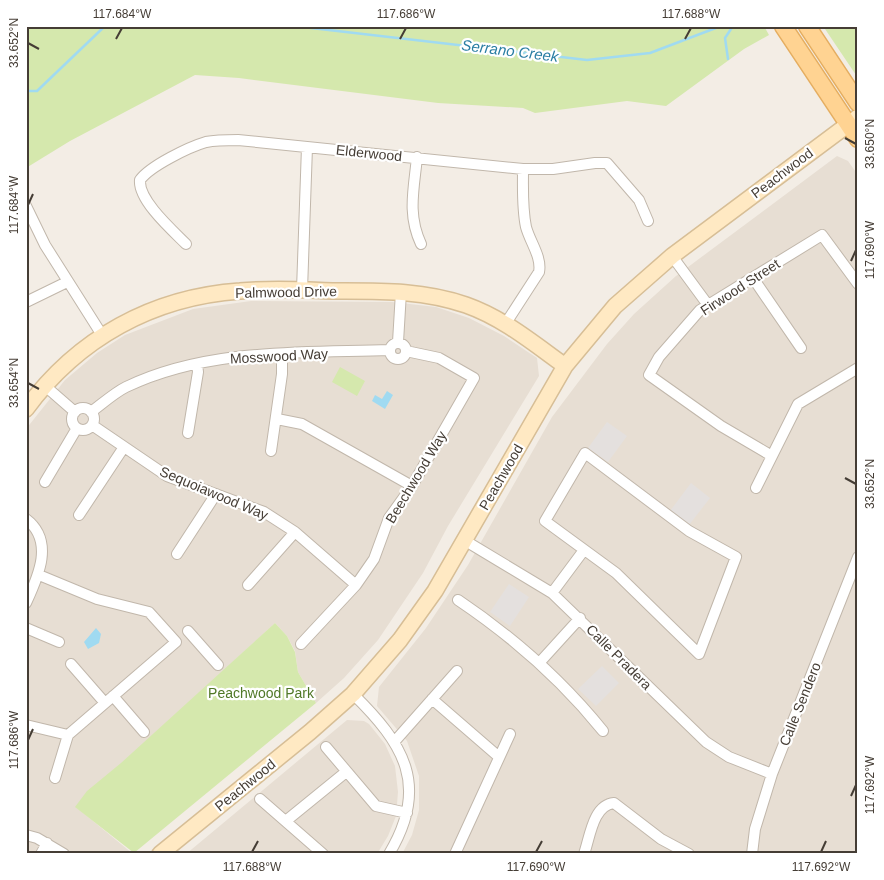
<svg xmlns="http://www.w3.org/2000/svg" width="884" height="880" viewBox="0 0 884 880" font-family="Helvetica,sans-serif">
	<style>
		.residential { fill: #e7ded3 }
		.green { fill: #d5e8ad }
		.parking { fill: #e4e0de }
		.water { fill: #a0daf1 }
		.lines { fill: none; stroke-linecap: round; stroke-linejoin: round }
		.stream { stroke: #a0daf1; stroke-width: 2.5 }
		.street-casing { stroke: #c1b7ab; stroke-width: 12 }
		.secondary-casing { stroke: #d7be96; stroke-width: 18 }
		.primary-casing { stroke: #e5ae61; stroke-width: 19 }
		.street { stroke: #fff; stroke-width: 10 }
		.secondary { stroke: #ffe9c3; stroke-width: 15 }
		.primary { stroke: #ffd392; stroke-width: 16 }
		.ticks { fill: none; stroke: #453d35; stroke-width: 2 }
		.labels { text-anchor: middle; stroke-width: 4.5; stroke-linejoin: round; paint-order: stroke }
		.street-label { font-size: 14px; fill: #453d35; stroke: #fff }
		.park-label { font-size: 14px; fill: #507827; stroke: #fff }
		.water-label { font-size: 15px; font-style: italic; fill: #2a7ea3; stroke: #fff }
		.neatline { fill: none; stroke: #453d35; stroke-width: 2 }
		.ticks-label { font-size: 12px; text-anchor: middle; fill: #453d35 }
	</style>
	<rect width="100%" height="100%" fill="#f3ede5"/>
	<!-- residential -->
	<path class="residential" d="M 837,156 L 848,161 L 858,175 L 858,854 L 402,854 L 412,835 L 419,810 L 419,776 L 407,741 L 377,706 L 379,687 L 426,628 L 468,565 L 552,417 L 607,344 L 634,314 L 676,276 Z
		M 251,301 L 392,302 L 436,307 L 469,318 L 504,336 L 537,358 L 539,376 L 448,526 L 423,573 L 378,640 L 344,678 L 316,703 L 298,672 L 295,651 L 287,636 L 275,623 L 76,807 L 133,854 L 26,854 L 26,429 L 65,380 L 97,353 L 125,335 L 193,309 Z
		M 347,720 L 364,721 L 369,724 L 385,744 L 395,766 L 398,792 L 396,816 L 388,836 L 377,854 L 186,854 Z"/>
	<!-- green -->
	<path class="green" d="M 26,26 L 764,26 L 769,35 L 744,49 L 666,106 L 627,101 L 535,113 L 523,108 L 438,103 L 239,78 L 195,75 L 70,141 L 26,168 Z
		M 823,26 L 858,26 L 858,78 Z
		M 340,367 L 365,381 L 357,396 L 332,382 Z
		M 275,623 L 287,636 L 295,652 L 298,672 L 316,703 L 134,853 L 75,807 L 87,791 L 121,763 Z"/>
	<!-- parking -->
	<path class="parking" d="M 607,422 L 627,436 L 608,462 L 588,448 Z
		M 691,483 L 710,498 L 689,525 L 670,511 Z
		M 509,584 L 529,597 L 510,626 L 490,612 Z
		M 602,666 L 619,683 L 596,706 L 578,689 Z"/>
	<!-- water -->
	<path class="water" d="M 387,391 L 393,395 L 385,409 L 372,401 L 375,395 L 382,399 Z
		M 96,628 L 101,634 L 99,643 L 88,649 L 84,642 Z"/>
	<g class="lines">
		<!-- stream -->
		<path class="stream" d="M 294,26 L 587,60 L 650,53 L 721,26
			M 728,59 L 725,38 L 733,26
			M 26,91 L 37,91 L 105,26"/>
		<!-- street casing -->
		<g class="street-casing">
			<path id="street" d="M 417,157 C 414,189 407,214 421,244
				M 26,206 L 45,245 L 102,335
				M 186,244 C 172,230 138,200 140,180 C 150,166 189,147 206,142 C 216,140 227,140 238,140 L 523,169 L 553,169 L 595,163 L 607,163 L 639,200 L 648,221
				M 672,256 L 708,305
				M 753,278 L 801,348
				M 302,290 L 307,147
				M 26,302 L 67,282
				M 506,323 L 539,272 C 542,257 530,242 526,227 C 522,208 523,188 523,169
				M 398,342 L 401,292
				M390 351a8 8 0 1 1 16 0a8 8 0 1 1-16 0Z
				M 44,385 L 75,412
				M72 419a11 11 0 1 1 22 0a11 11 0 1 1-22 0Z
				M 91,412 C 102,404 114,393 126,387 C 207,348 301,353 389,350
				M 277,419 L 302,424 L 412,486
				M 92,425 L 167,476 L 264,512 L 295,532 L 356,585
				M 188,433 L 198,372 L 197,364
				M 271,451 L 282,374 L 282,354
				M 585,453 L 689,531 L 736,557 L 699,654 L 616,573 L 545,521 Z
				M 772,456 L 721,426 L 649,375 L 659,357 L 700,310 L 822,235 L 858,284
				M 45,482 L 77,428
				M 756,488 L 798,404 L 858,368
				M 79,515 L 124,447
				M 26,519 C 55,541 38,577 26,603
				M 464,540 L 552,593 L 706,742 L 729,757 L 772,774
				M 177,554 L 216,494
				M 39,575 L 97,599 L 149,612 L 176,642 L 68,735 L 55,778
				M 248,585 L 295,532
				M 552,593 L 584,550
				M 458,600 C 513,637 561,679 603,731
				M 26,628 L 59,642
				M 188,631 L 218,665
				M 301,644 L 356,585 L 374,559 L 389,518 L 412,486 L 474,378 L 439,358 L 406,351
				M 540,662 L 580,618
				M 71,664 L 105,703
				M 353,694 C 404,744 430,786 389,854
				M 113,696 L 144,732
				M 432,699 L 499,757
				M 26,725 L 68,735
				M 395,741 L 457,671
				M 326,747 L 376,806 L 407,813
				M 260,799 L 323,854
				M 287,820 L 346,772
				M 26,835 L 37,838 L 64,854
				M 41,854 L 47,843
				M 455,854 L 510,734
				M 584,854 C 590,837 593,805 614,803 L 661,839 L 689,854
				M 752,854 L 755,829 L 772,774 L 858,557"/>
		</g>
		<!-- secondary casing -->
		<g class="secondary-casing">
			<path id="secondary" d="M 26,409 C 78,338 153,297 240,291 C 272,288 304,290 335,291 C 380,291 423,290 466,305 C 503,318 533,343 565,366
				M 160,854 L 310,732 L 353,694 L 400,640 L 435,591 L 565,366 L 615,306 L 672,256 L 858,117"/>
		</g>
		<!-- primary casing -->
		<g class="primary-casing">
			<path id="primary" d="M 783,26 L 858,139
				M 807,26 L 858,103"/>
		</g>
		<!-- street -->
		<use href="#street" class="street"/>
		<!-- secondary -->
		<use href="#secondary" class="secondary"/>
		<!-- primary -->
		<use href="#primary" class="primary"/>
	</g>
	<!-- ticks -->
	<path class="ticks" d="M 116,39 L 122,28M 400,39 L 406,28M 685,39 L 691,28M 28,43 L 39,49M 845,138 L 856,144M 28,205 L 33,194M 851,261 L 856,250M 28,383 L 39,389M 845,478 L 856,484M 28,740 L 33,729M 851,796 L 856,785M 252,852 L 258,841M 536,852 L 542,841M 821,852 L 826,841"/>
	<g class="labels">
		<!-- street labels -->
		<g class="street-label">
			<text transform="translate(369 153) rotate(6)" y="5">Elderwood</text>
			<text transform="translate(782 173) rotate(-37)" y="5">Peachwood</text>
			<text transform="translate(740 287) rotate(-33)" y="5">Firwood Street</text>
			<text transform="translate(286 292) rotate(-1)" y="5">Palmwood Drive</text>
			<text transform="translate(279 356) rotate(-3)" y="5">Mosswood Way</text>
			<text transform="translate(416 477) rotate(-59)" y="5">Beechwood Way</text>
			<text transform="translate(501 477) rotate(-60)" y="5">Peachwood</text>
			<text transform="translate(214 493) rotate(23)" y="5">Sequoiawood Way</text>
			<text transform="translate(619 657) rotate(45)" y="5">Calle Pradera</text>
			<text transform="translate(800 704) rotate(-68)" y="5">Calle Sendero</text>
			<text transform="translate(245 785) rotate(-39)" y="5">Peachwood</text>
		</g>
		<!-- park labels -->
		<g class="park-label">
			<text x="261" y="698">Peachwood Park</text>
		</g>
		<!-- water labels -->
		<g class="water-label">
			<text transform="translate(510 51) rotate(7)" y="5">Serrano Creek</text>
		</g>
	</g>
	<!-- border -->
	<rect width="884" height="880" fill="none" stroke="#ffffff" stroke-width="55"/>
	<rect x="28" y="28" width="828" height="824" class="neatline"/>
	<g class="ticks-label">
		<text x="122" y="18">117.684°W</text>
		<text x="406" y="18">117.686°W</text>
		<text x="691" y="18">117.688°W</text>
		<text transform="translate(14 43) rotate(-90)" y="4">33.652°N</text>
		<text transform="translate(870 144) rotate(-90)" y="4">33.650°N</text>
		<text transform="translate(14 205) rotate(-90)" y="4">117.684°W</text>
		<text transform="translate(870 250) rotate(-90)" y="4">117.690°W</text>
		<text transform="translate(14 383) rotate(-90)" y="4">33.654°N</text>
		<text transform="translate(870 484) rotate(-90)" y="4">33.652°N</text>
		<text transform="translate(14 740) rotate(-90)" y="4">117.686°W</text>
		<text transform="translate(870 785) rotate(-90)" y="4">117.692°W</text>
		<text x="252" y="871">117.688°W</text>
		<text x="536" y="871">117.690°W</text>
		<text x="821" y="871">117.692°W</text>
	</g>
</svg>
